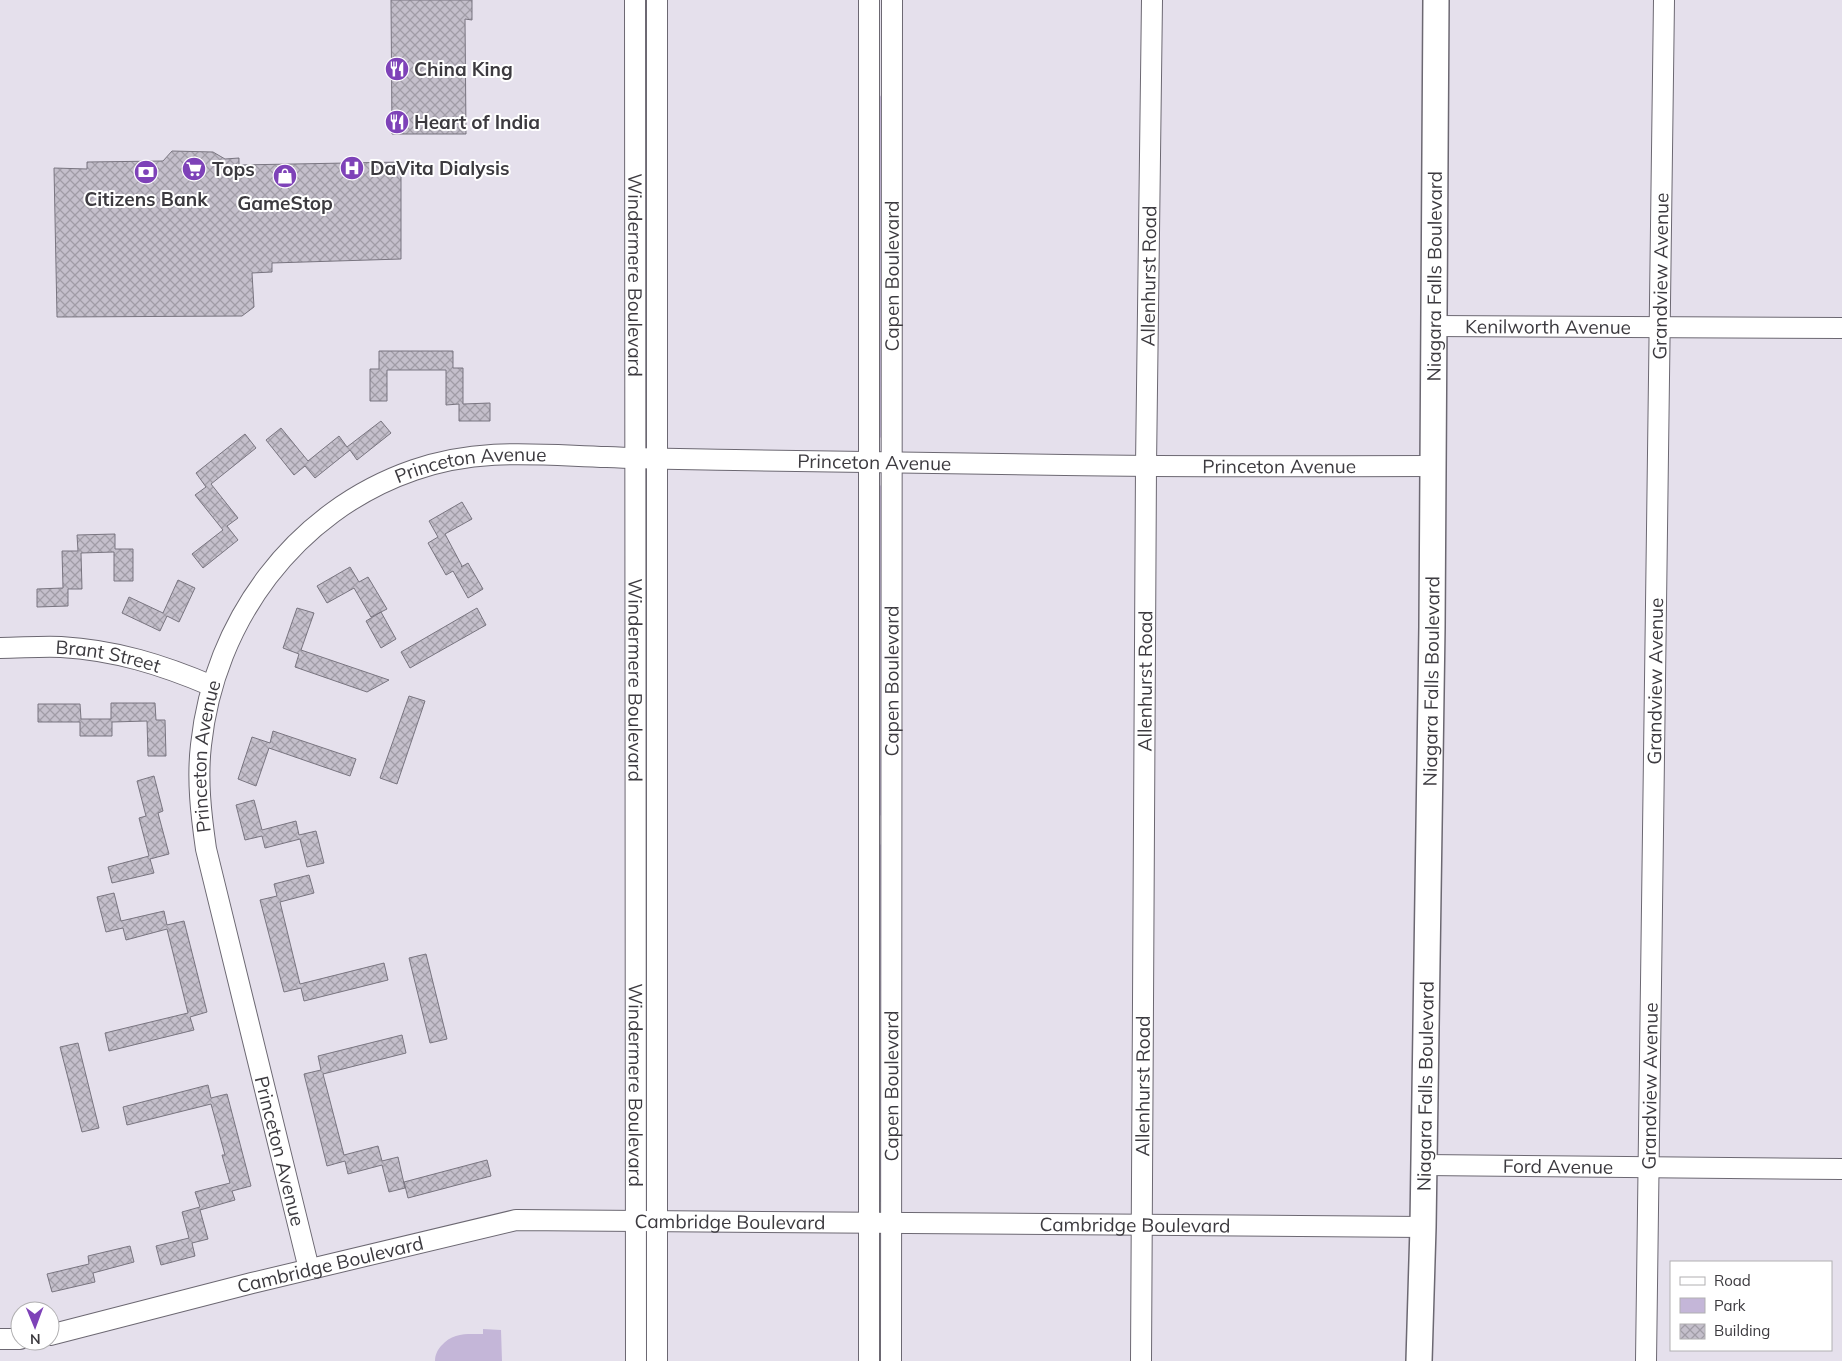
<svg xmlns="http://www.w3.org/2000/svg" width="1842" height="1361" viewBox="0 0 1842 1361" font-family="Mulish,sans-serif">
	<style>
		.green { fill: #c4b6d8 }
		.building { fill: url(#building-cross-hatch); stroke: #797580 }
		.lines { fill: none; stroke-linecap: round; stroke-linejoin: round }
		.minor-casing { stroke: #6c6872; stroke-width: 22 }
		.major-casing { stroke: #6c6872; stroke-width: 28 }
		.minor { stroke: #fff; stroke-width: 20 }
		.major { stroke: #fff; stroke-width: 25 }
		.labels { text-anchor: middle; stroke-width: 4; stroke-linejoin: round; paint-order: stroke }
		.poi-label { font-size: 19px; font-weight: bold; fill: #3c3a3f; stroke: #fff; text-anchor: start }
		.street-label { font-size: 19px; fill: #3c3a3f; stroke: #fff }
	</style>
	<defs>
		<pattern id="building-cross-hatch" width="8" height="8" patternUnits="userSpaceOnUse" patternTransform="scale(1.25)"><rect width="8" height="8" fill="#c4bfcb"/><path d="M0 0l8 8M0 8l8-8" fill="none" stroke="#a09ca6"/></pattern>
	</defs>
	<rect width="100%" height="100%" fill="#e5e0ec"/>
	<!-- green -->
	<path class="green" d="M 642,0 L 651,0 L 649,185 L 643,185 Z
		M 882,94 L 884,95 L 883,437 L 881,438 L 878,435 L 879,98 Z
		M 646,208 L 649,209 L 650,423 L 646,424 L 643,423 L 643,210 Z
		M 881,485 L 883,486 L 883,816 L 879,815 L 878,488 Z
		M 646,491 L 649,492 L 648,701 L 645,702 L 643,492 Z
		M 881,844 L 883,845 L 883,1202 L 878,1202 L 878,847 Z
		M 483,1329 L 501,1330 L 502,1361 L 435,1361 C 435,1355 437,1351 441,1346 C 453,1332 467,1334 483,1334 Z"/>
	<!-- building -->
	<path class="building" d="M 391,0 L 472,0 L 472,20 L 465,19 L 466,134 L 392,134 Z
		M 172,151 L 213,152 L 225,159 L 239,158 L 239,165 L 401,162 L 401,259 L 272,263 L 272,272 L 252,273 L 254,307 L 242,316 L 57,317 L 54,168 L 87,169 L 87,162 L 163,161 Z
		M 379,351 L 453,351 L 453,368 L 463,368 L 463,404 L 490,403 L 490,421 L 459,421 L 459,404 L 446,405 L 446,370 L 387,370 L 387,401 L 370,401 L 370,369 L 379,369 Z
		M 381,421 L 391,433 L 357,460 L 350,450 L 315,478 L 305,466 L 294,475 L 266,440 L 281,428 L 308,461 L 339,436 L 347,447 Z
		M 245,434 L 256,448 L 211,484 L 238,518 L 227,526 L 238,540 L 203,568 L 192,554 L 223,530 L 195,495 L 206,487 L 196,473 Z
		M 462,502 L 472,519 L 445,534 L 462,566 L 461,567 L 468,563 L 483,589 L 468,598 L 453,571 L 446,575 L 428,543 L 438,537 L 429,521 Z
		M 115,534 L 115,549 L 133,549 L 133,581 L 114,581 L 114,552 L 81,553 L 82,589 L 68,589 L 68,606 L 37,607 L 37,589 L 63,588 L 62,551 L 78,551 L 77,535 Z
		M 350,567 L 359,582 L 368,577 L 387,609 L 371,617 L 354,588 L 327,603 L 317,586 Z
		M 178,580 L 195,588 L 179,622 L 167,616 L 160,631 L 122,613 L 129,597 L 163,613 Z
		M 297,608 L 314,613 L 301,650 L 389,680 L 367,692 L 295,667 L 299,654 L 283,648 Z
		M 477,608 L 486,625 L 410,668 L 401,652 Z
		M 381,612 L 396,639 L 381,648 L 366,621 Z
		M 409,696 L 425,701 L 397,784 L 380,778 Z
		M 111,703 L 155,703 L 156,720 L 165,720 L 166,756 L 148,756 L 147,721 L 112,722 L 112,736 L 80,736 L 80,722 L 38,722 L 38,704 L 80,704 L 81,719 L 111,719 Z
		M 273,731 L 356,759 L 350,776 L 269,748 L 256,786 L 238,779 L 252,737 L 270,743 Z
		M 154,776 L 163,811 L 158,813 L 169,854 L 150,859 L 154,873 L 112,883 L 108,867 L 149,856 L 139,818 L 146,816 L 137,781 Z
		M 254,800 L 262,830 L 296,821 L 299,835 L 316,831 L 324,863 L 307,867 L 300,839 L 265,848 L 262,836 L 245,840 L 236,805 Z
		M 309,875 L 314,893 L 280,902 L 300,984 L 384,963 L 388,980 L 304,1001 L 301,988 L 284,992 L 260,900 L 277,896 L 274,884 Z
		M 114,893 L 121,921 L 164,911 L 167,925 L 184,921 L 207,1012 L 190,1017 L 194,1030 L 109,1051 L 105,1033 L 188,1013 L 167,929 L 126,940 L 123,928 L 106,932 L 97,897 Z
		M 426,954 L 447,1039 L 430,1043 L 409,958 Z
		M 402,1035 L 406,1053 L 323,1074 L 344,1155 L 378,1146 L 382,1161 L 398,1157 L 405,1188 L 389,1192 L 382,1165 L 348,1174 L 345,1161 L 327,1166 L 304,1074 L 321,1070 L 318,1056 Z
		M 78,1043 L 99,1128 L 82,1132 L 60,1047 Z
		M 208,1085 L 211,1098 L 227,1094 L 251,1186 L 232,1191 L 235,1200 L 200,1210 L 208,1239 L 192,1243 L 195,1256 L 161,1265 L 156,1246 L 189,1238 L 182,1212 L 200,1207 L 195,1192 L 230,1183 L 222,1155 L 225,1155 L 211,1104 L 127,1125 L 123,1107 Z
		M 487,1160 L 491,1176 L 408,1198 L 404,1182 Z
		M 130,1246 L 134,1262 L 93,1273 L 95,1282 L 52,1292 L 47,1274 L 89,1264 L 88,1256 Z"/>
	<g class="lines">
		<!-- minor casing -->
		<g class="minor-casing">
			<g id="minor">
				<path id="s1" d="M 635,0 L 636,1361"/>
				<path d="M 869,0 L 869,1361"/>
				<path id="s2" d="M 1434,326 L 1842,328"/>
				<path id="s3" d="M 0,648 C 20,648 41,646 61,647 C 115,650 163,665 212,686"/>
				<path id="s4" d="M 1424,1165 L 1842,1169"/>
				<path id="s5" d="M 309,1269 L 206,849 C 201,814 197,780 201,745 C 214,621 295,511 414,470 C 480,447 540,455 607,457 C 650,459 692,459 735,460 C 845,461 955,464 1065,465 C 1187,467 1309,466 1432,466"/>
				<path id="s6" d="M 50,1335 L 252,1283 L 516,1220 L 1423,1227"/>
				<path d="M 0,1339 L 20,1339"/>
				<path d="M 657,1361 L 657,0"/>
				<path id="s7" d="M 891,1361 L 892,0"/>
				<path id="s8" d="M 1141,1361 L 1146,466 L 1152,0"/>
				<path id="s9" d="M 1646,1361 L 1664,0"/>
			</g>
		</g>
		<!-- major casing -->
		<g class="major-casing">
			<g id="major">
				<path id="s10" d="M 1419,1361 L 1423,1227 L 1432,627 L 1436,0"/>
			</g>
		</g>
		<!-- minor -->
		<use href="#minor" class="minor"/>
		<!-- major -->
		<use href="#major" class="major"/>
	</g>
	<!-- icons -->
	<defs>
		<g id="restaurant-disc" transform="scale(1.25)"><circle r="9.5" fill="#7e42b8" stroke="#fff"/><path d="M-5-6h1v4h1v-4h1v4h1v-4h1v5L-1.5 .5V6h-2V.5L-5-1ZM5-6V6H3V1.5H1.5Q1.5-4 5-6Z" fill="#fff"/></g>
		<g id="hospital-disc" transform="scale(1.25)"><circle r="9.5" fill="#7e42b8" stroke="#fff"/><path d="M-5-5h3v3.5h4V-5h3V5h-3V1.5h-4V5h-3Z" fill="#fff"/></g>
		<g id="supermarket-disc" transform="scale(1.25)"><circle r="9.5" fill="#7e42b8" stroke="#fff"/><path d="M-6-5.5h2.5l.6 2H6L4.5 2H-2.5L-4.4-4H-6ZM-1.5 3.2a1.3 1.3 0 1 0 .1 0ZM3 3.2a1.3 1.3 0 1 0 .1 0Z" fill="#fff"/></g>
		<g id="bank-disc" transform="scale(1.25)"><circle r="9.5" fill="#7e42b8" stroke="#fff"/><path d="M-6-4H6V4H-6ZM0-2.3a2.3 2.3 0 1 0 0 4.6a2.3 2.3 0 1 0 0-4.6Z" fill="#fff"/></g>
		<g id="shop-disc" transform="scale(1.25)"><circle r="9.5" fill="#7e42b8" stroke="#fff"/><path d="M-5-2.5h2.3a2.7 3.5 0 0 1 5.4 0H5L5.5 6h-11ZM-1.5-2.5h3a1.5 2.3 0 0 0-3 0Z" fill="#fff"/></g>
	</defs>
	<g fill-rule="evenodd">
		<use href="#restaurant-disc" x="397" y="69"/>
		<use href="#restaurant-disc" x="397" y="122"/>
		<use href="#hospital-disc" x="352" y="168"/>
		<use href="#supermarket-disc" x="194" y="169"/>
		<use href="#bank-disc" x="146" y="172"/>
		<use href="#shop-disc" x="285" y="176"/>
	</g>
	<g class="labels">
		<!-- poi labels -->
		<g class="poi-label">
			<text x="414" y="76">China King</text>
			<text x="414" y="129">Heart of India</text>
			<text x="370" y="175">DaVita Dialysis</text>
			<text x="212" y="176">Tops</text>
			<text x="146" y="206" text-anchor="middle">Citizens Bank</text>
			<text x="285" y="210" text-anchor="middle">GameStop</text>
		</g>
		<!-- street labels -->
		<g class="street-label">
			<text dy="7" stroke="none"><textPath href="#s7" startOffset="1085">Capen Boulevard</textPath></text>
			<text dy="7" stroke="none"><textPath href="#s1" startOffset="275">Windermere Boulevard</textPath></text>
			<text dy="7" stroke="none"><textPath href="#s8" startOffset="1085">Allenhurst Road</textPath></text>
			<text dy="7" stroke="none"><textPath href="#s10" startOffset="1085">Niagara Falls Boulevard</textPath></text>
			<text dy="7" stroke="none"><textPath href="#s9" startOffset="1085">Grandview Avenue</textPath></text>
			<text dy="7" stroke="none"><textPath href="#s2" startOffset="114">Kenilworth Avenue</textPath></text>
			<text dy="7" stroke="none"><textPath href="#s5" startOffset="1366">Princeton Avenue</textPath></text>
			<text dy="7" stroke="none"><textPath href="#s5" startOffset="1771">Princeton Avenue</textPath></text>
			<text dy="7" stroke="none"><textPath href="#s5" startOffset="961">Princeton Avenue</textPath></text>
			<text dy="7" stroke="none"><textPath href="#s3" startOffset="109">Brant Street</textPath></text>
			<text dy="7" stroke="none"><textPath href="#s7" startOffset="680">Capen Boulevard</textPath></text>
			<text dy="7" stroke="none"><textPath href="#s8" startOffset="680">Allenhurst Road</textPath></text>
			<text dy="7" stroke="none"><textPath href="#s9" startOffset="680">Grandview Avenue</textPath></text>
			<text dy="7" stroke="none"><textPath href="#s1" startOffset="680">Windermere Boulevard</textPath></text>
			<text dy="7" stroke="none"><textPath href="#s10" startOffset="680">Niagara Falls Boulevard</textPath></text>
			<text dy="7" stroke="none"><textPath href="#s5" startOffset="526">Princeton Avenue</textPath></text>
			<text dy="7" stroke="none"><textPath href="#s7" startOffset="275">Capen Boulevard</textPath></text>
			<text dy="7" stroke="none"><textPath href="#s8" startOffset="275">Allenhurst Road</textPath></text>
			<text dy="7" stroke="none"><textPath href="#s10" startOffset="275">Niagara Falls Boulevard</textPath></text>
			<text dy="7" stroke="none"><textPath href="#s9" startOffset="275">Grandview Avenue</textPath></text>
			<text dy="7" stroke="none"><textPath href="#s1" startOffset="1085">Windermere Boulevard</textPath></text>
			<text transform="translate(280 1151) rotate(76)" y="7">Princeton Avenue</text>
			<text dy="7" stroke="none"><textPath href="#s4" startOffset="134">Ford Avenue</textPath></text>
			<text dy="7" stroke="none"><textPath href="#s6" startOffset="694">Cambridge Boulevard</textPath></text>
			<text dy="7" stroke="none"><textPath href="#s6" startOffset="1099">Cambridge Boulevard</textPath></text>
			<text dy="7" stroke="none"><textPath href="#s6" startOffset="289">Cambridge Boulevard</textPath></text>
		</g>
	</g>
	<!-- legend -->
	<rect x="1670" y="1261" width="162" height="90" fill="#ffffff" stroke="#b1b0b2"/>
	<rect x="1680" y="1277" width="25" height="8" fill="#ffffff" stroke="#b1b0b2"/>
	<text x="1714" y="1286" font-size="15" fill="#3c3a3f">Road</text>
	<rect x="1680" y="1298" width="25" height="15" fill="#c4b6d8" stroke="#b1b0b2"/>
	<text x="1714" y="1311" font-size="15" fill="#3c3a3f">Park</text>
	<rect x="1680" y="1324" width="25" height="15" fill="url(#building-cross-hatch)" stroke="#b1b0b2"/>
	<text x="1714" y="1336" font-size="15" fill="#3c3a3f">Building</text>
	<!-- north arrow -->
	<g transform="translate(35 1326) rotate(179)"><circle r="24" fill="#ffffff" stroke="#b1b0b2"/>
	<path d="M0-4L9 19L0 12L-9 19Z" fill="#7e42b8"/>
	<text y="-8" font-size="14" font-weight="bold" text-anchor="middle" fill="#3c3a3f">N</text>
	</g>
</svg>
